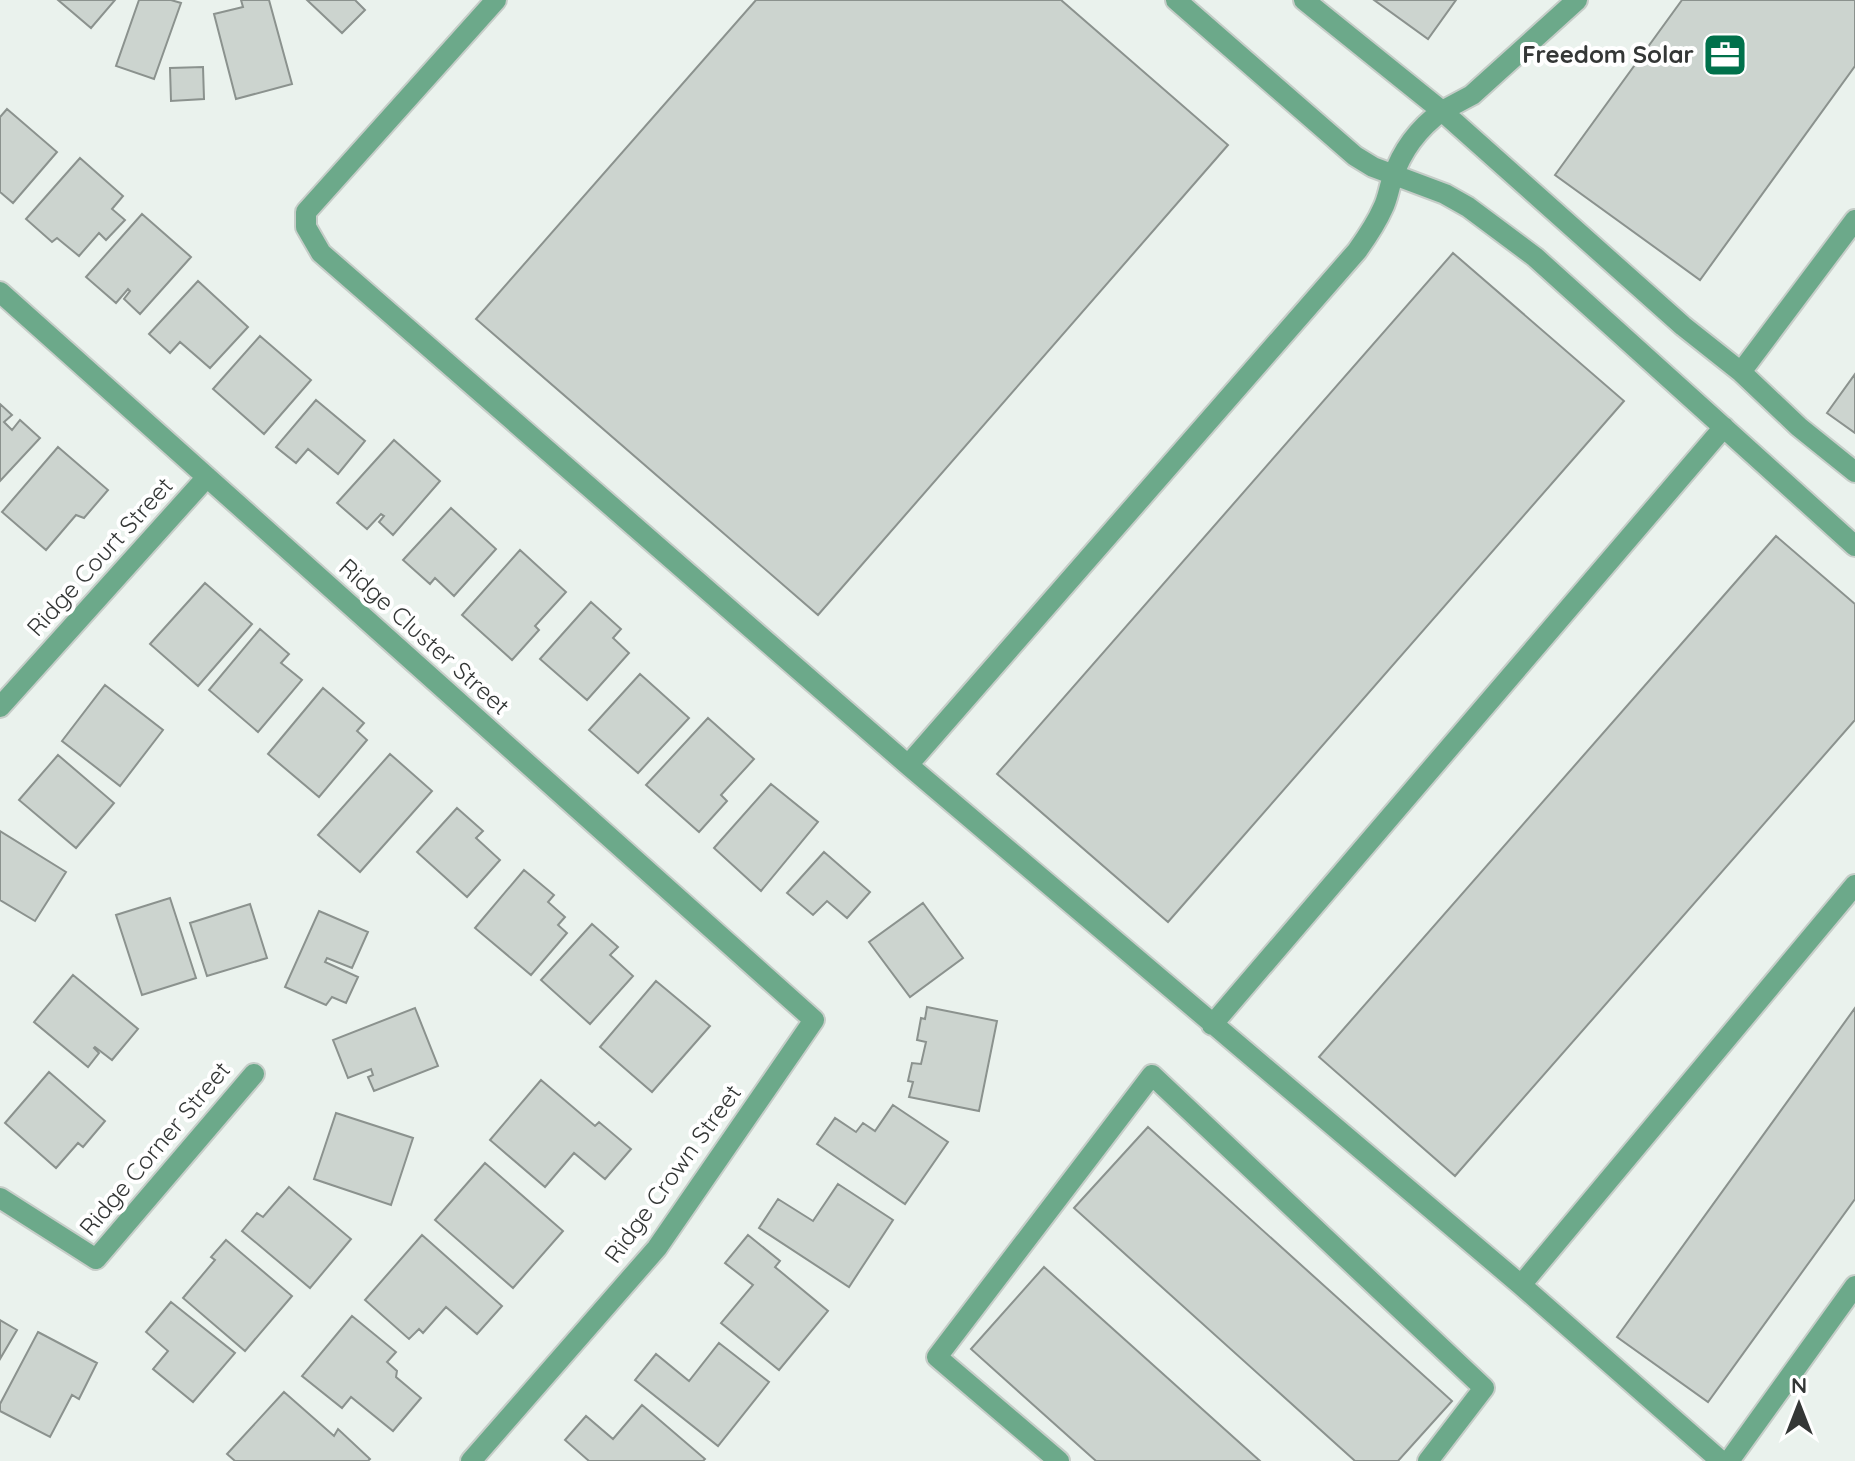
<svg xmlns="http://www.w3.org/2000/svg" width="1855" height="1461" viewBox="0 0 1855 1461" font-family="Quicksand,sans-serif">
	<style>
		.building { fill: #ccd4cf; stroke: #8b928e; stroke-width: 2 }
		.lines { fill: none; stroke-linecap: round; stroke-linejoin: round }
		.minor-casing { stroke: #c6cdc8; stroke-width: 24 }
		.minor { stroke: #6ca98a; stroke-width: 20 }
		.labels { text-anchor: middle; stroke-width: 8; stroke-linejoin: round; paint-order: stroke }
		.poi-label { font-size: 24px; font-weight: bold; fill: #343736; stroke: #fff; text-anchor: end }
		.street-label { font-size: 24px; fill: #343736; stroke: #fff }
	</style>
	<rect width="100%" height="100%" fill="#eaf2ed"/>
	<!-- building -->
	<path class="building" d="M 58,0 L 115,0 L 91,28 Z
		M 139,0 L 171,0 L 181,3 L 154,79 L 116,66 Z
		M 241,0 L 269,0 L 292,84 L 236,99 L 214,14 L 243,7 Z
		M 307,0 L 355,0 L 365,10 L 342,33 Z
		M 756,0 L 1061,0 L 1228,145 L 818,615 L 476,319 Z
		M 1374,0 L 1456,0 L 1428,39 Z
		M 1682,0 L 1855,0 L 1855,66 L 1700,280 L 1555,175 Z
		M 203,67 L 204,99 L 171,101 L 170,68 Z
		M 7,109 L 57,152 L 13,203 L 0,192 L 0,117 Z
		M 80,158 L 123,196 L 112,209 L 125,220 L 106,240 L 99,233 L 79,256 L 57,238 L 52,242 L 26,219 Z
		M 142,214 L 191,257 L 140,314 L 124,299 L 130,291 L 128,289 L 116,303 L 86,277 Z
		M 1453,253 L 1624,401 L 1168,922 L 997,774 Z
		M 198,281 L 248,327 L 210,368 L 180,342 L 170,353 L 149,334 Z
		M 260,336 L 311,380 L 264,434 L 213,389 Z
		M 1855,374 L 1855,433 L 1827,413 Z
		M 316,400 L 365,441 L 338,474 L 308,449 L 296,463 L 276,447 Z
		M 0,404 L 12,415 L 4,422 L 12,430 L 20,420 L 40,438 L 0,481 Z
		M 394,440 L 440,481 L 393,535 L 379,522 L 384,516 L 381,514 L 367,529 L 337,503 Z
		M 58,447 L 108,490 L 84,518 L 76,515 L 46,550 L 2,512 Z
		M 451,508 L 496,549 L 454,596 L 435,578 L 430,584 L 403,560 Z
		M 1776,536 L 1855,604 L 1855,720 L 1455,1176 L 1319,1057 Z
		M 520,550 L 566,592 L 535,626 L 539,630 L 512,660 L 462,615 Z
		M 205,583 L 252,624 L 198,686 L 150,644 Z
		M 591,602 L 621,629 L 613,638 L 629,653 L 587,700 L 540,659 Z
		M 260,629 L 289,654 L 281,663 L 302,680 L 258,732 L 209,690 Z
		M 640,674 L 689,718 L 638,773 L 589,730 Z
		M 105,685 L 163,730 L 120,786 L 62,741 Z
		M 323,688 L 364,723 L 357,731 L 367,740 L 319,797 L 268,754 Z
		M 708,718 L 754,759 L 721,795 L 727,801 L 699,832 L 646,785 Z
		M 390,754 L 432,791 L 360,872 L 318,835 Z
		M 58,755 L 114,803 L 76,848 L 19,800 Z
		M 771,784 L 818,822 L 761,891 L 714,848 Z
		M 457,808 L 483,831 L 476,838 L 500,860 L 467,897 L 417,852 Z
		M 0,831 L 66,872 L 35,921 L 0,900 Z
		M 824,852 L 870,892 L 847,918 L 827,901 L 813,915 L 787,893 Z
		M 524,870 L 554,895 L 548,902 L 565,917 L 558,925 L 567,933 L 531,975 L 475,928 Z
		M 170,898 L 196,978 L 142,995 L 116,915 Z
		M 923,903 L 963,958 L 910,997 L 869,942 Z
		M 250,904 L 267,958 L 207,976 L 190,923 Z
		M 319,911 L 368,932 L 352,968 L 327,958 L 325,962 L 358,977 L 346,1003 L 332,997 L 326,1005 L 285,987 Z
		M 592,924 L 618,947 L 610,955 L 633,976 L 590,1024 L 541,980 Z
		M 73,975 L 138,1029 L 112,1060 L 95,1047 L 94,1048 L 99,1053 L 88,1067 L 34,1022 Z
		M 656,981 L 710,1026 L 652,1092 L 600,1047 Z
		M 927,1007 L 997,1021 L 979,1111 L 909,1097 L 913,1082 L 908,1081 L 912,1063 L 921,1064 L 926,1042 L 917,1040 L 921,1018 L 925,1019 Z
		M 415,1008 L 438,1066 L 374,1091 L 368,1077 L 373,1075 L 371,1069 L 348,1078 L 333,1040 Z
		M 1855,1008 L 1855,1199 L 1708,1402 L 1617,1337 Z
		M 49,1072 L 105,1121 L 83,1147 L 78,1143 L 56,1168 L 5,1123 Z
		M 541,1080 L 595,1126 L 599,1122 L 631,1149 L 605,1179 L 574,1153 L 545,1187 L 490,1140 Z
		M 893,1105 L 948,1142 L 905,1204 L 817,1144 L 835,1118 L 856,1132 L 863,1123 L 875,1131 Z
		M 336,1113 L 413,1138 L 391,1205 L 314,1179 Z
		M 1148,1127 L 1452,1401 L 1398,1461 L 1355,1461 L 1074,1208 Z
		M 485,1163 L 563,1231 L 513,1288 L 435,1220 Z
		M 838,1184 L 893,1220 L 849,1287 L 759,1228 L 778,1199 L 813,1221 Z
		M 289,1187 L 351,1239 L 310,1288 L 242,1231 L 257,1213 L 263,1217 Z
		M 422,1235 L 502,1306 L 477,1334 L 446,1307 L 423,1333 L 419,1329 L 409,1339 L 365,1300 Z
		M 748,1235 L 780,1261 L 775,1267 L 828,1311 L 779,1370 L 721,1323 L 753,1285 L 725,1263 Z
		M 226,1240 L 292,1296 L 245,1351 L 183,1298 L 215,1260 L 211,1257 Z
		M 1044,1267 L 1260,1461 L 1096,1461 L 971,1349 Z
		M 171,1302 L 235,1353 L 193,1402 L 153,1369 L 168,1351 L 146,1332 Z
		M 352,1316 L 396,1352 L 387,1362 L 397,1371 L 396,1377 L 421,1398 L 393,1431 L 351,1397 L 342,1408 L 302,1376 Z
		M 0,1320 L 17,1330 L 0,1359 Z
		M 38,1332 L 97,1363 L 79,1399 L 72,1395 L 50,1437 L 0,1411 L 0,1404 Z
		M 719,1343 L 769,1382 L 718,1446 L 635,1380 L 656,1354 L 689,1381 Z
		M 284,1392 L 334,1436 L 338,1429 L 370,1459 L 368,1461 L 235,1461 L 227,1454 Z
		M 642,1405 L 705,1459 L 703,1461 L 589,1461 L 565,1440 L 586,1416 L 613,1439 Z"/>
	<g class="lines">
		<!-- minor casing -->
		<g class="minor-casing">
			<path id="minor" d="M 496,0 L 306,212 L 306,227 L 321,253 L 908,765 L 1521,1285 L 1721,1461
				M 1176,0 L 1355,156 L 1373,167 L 1445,194 L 1468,207 L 1535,257 L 1855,546
				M 1304,0 L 1442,111 L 1472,95 L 1577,0
				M 0,292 L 814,1020 L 657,1248 L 471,1461
				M 1741,372 L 1855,220
				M 0,707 L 207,477
				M 908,765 L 1357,251 C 1367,237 1376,224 1383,208 C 1388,198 1389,187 1393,177 C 1402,150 1419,128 1442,111 L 1683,326 L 1741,372 L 1799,427 L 1855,472
				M 1212,1025 L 1724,427
				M 0,1198 L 96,1259 L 254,1074
				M 1521,1285 L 1855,885
				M 1059,1461 L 937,1357 L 1152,1075 L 1484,1388 L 1428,1461
				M 1729,1461 L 1855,1286"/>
		</g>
		<!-- minor -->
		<use href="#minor" class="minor"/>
	</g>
	<!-- icons -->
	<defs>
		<g id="office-square" transform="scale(2.3)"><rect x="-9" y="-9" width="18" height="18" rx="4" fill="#00714b" stroke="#fff"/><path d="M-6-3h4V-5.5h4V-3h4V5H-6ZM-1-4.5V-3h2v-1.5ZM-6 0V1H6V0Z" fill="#fff"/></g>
	</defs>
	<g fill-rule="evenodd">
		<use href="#office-square" x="1725" y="55"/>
	</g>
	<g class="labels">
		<!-- poi labels -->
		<g class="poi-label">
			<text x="1694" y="63">Freedom Solar</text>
		</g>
		<!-- street labels -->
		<g class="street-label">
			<text transform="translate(100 557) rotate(-48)" y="8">Ridge Court Street</text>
			<text transform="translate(424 637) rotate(42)" y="8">Ridge Cluster Street</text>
			<text transform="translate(155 1149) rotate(-50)" y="8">Ridge Corner Street</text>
			<text transform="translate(673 1174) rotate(-54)" y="8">Ridge Crown Street</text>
		</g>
	</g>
	<!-- north arrow -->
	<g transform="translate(1799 1405)" stroke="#ffffff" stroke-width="6" paint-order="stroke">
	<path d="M0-6L14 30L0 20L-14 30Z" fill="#343736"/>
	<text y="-12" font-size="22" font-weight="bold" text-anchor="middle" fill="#343736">N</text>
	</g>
</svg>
